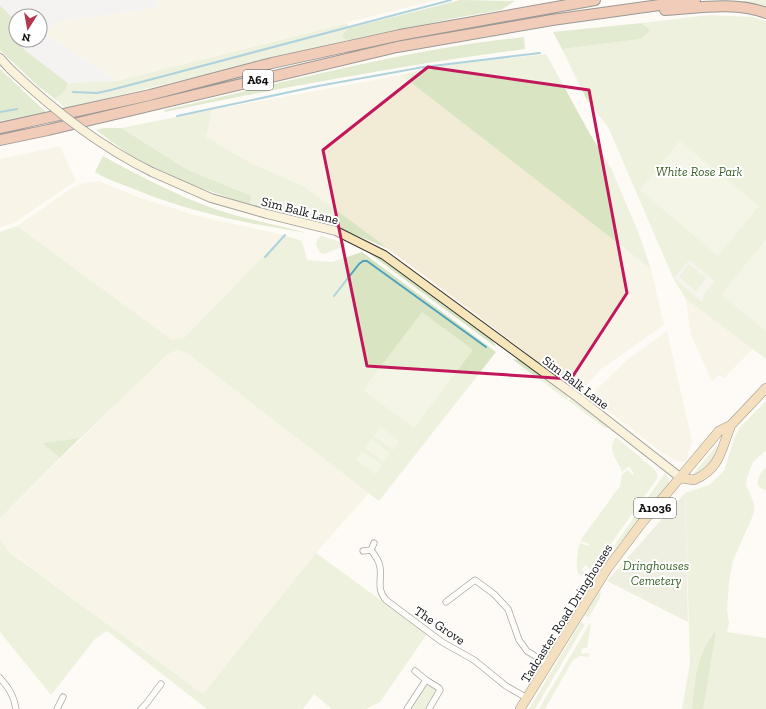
<svg xmlns="http://www.w3.org/2000/svg" width="766" height="709" viewBox="0 0 766 709" font-family="'Zilla Slab',serif">
	<style>
		.industrial { fill: #ece7ee }
		.farmland { fill: #f2ecd7 }
		.green { fill: #d9e5c2 }
		.forest { fill: #c0d4a3 }
		.cemetery { fill: #dbdfc7 }
		.pitch { fill: #e8eed3 }
		.plaza { fill: #efeae3; fill-rule: evenodd }
		.lines { fill: none; stroke-linecap: round; stroke-linejoin: round }
		.stream { stroke: #4fa2be; stroke-width: 2 }
		.street-casing { stroke: #444; stroke-width: 7 }
		.secondary-casing { stroke: #333; stroke-width: 10 }
		.primary-casing { stroke: #222; stroke-width: 10 }
		.highway-casing { stroke: #222; stroke-width: 12 }
		.street { stroke: #fff; stroke-width: 5.5 }
		.secondary { stroke: #f6e6b9; stroke-width: 8 }
		.primary { stroke: #e9be7b; stroke-width: 9 }
		.highway { stroke: #e3936e; stroke-width: 10 }
		.secondary-bridge-casing { stroke: #333; stroke-width: 10; stroke-linecap: butt }
		.secondary-bridge { stroke: #f6e6b9; stroke-width: 8 }
		.marked { fill: none; stroke: #c2185b; stroke-width: 3; stroke-linejoin: round }
		.labels { text-anchor: middle; stroke-width: 4; stroke-linejoin: round; paint-order: stroke }
		.shield { fill: #fff; stroke: #585858; stroke-width: 1 }
		.shield-label { font-size: 12px; font-weight: bold; fill: #111 }
		.park-label { font-size: 13px; font-style: italic; fill: #3c6228; stroke: #fff }
		.street-label { font-size: 13px; fill: #111; stroke: #fff }
	</style>
	<rect width="100%" height="100%" fill="#fefbf6"/>
	<!-- industrial -->
	<path class="industrial" d="M 0,0 L 156,0 L 158,8 L 56,22 L 46,34 L 117,81 L 68,83 L 27,52 L 9,34 L 16,29 L 16,40 L 40,40 L 40,16 L 16,16 L 16,22 L 0,5 Z"/>
	<!-- farmland -->
	<path class="farmland" d="M 156,0 L 436,0 L 117,81 L 46,34 L 56,22 L 158,8 Z
		M 401,75 L 651,269 L 664,325 L 600,370 L 585,387 L 573,389 L 473,312 L 305,187 L 251,163 L 206,137 L 212,110 Z
		M 60,146 L 76,181 L 14,223 L 0,228 L 0,159 Z
		M 99,181 L 138,197 L 198,216 L 284,235 L 184,338 L 172,340 L 17,226 L 72,188 L 80,184 Z
		M 686,299 L 753,349 L 724,378 L 719,375 L 712,382 L 691,335 Z
		M 667,331 L 692,441 L 686,462 L 678,462 L 661,452 L 594,400 L 596,390 L 628,359 Z
		M 177,350 L 187,353 L 369,493 L 316,553 L 203,694 L 7,550 L 0,538 L 0,518 L 168,354 Z"/>
	<!-- green -->
	<path class="green" d="M 766,0 L 766,10 L 718,2 Z
		M 709,15 L 753,17 L 766,21 L 766,359 L 686,299 L 674,280 L 609,129 L 586,98 L 562,49 L 641,39 L 647,26 L 642,23 Z
		M 347,23 L 350,28 L 343,33 L 343,38 L 348,40 L 66,108 L 55,99 L 65,91 L 68,83 L 117,81 Z
		M 546,54 L 590,134 L 611,168 L 639,234 L 651,269 L 401,75 L 439,66 Z
		M 212,110 L 206,137 L 251,163 L 305,187 L 389,249 L 342,229 L 250,205 L 251,196 L 186,169 L 121,128 Z
		M 17,226 L 172,340 L 184,338 L 284,235 L 302,241 L 307,260 L 332,262 L 362,252 L 496,352 L 379,501 L 187,353 L 177,350 L 168,354 L 81,438 L 42,443 L 60,458 L 0,518 L 0,232 Z
		M 322,236 L 344,243 L 345,246 L 324,254 L 320,253 L 316,245 L 317,239 Z
		M 366,251 L 386,261 L 491,338 L 496,347 Z
		M 512,359 L 521,360 L 569,396 L 567,400 Z
		M 571,398 L 611,428 L 605,428 L 569,401 Z
		M 766,401 L 766,450 L 753,462 L 747,477 L 746,485 L 754,503 L 754,513 L 733,561 L 729,582 L 727,611 L 729,623 L 727,632 L 766,638 L 766,709 L 703,709 L 699,659 L 692,709 L 682,709 L 690,663 L 685,493 L 709,485 L 724,471 L 734,439 L 740,427 Z
		M 616,437 L 653,468 L 657,473 L 658,477 L 594,568 L 591,570 L 585,565 L 582,570 L 589,575 L 588,576 L 579,575 C 575,565 577,553 580,543 L 588,546 L 589,544 L 581,541 L 582,538 L 620,486 L 622,474 L 628,470 L 633,475 L 634,474 L 629,466 L 622,472 C 617,459 606,450 616,437 Z
		M 717,445 C 714,460 707,470 693,474 Z
		M 766,467 L 766,490 C 751,487 759,474 766,467 Z
		M 665,473 L 669,479 L 669,485 L 616,547 L 614,546 Z
		M 0,538 L 7,550 L 13,555 L 203,694 L 316,553 L 427,634 L 380,702 L 366,709 L 332,709 L 314,694 L 303,709 L 207,709 L 107,631 L 95,639 L 51,695 L 0,632 Z
		M 601,589 L 600,598 L 589,617 L 584,616 Z
		M 581,622 L 585,624 L 535,709 L 529,709 Z
		M 590,623 L 591,624 L 587,648 L 583,648 L 581,651 L 582,654 L 589,653 L 589,657 L 580,656 L 573,660 L 545,709 L 539,709 Z
		M 430,685 L 434,687 L 436,693 L 425,709 L 410,709 L 425,687 Z"/>
	<!-- forest -->
	<path class="forest" d="M 460,0 L 515,1 L 501,10 L 455,18 L 348,40 L 343,38 L 343,33 L 350,28 Z
		M 0,5 L 16,22 L 16,29 L 9,34 L 27,52 L 68,83 L 65,91 L 55,99 L 38,86 L 0,50 Z
		M 642,23 L 650,30 L 641,39 L 562,49 L 553,32 Z
		M 524,37 L 525,49 C 404,65 284,87 165,112 L 164,110 C 283,83 402,50 524,37 Z
		M 0,69 L 46,112 L 0,121 Z
		M 104,128 L 121,128 L 186,169 L 251,196 L 250,205 L 187,183 L 131,156 L 96,130 Z
		M 103,156 C 139,176 176,195 215,209 C 245,219 276,225 307,233 C 248,224 189,212 134,189 C 121,184 106,179 95,172 Z
		M 80,438 L 60,458 L 42,443 Z
		M 716,631 L 703,709 L 692,709 C 696,678 695,656 716,631 Z"/>
	<!-- cemetery -->
	<path class="cemetery" d="M 685,493 L 688,622 L 607,581 Z"/>
	<!-- pitch -->
	<path class="pitch" d="M 680,141 L 759,206 L 718,256 L 640,190 Z
		M 766,239 L 766,329 L 765,330 L 721,295 Z
		M 422,312 L 473,350 L 414,428 L 363,390 Z
		M 381,427 L 399,441 L 393,450 L 374,436 Z
		M 372,439 L 390,453 L 384,462 L 365,448 Z
		M 362,451 L 382,465 L 375,474 L 356,460 Z"/>
	<!-- plaza -->
	<path class="plaza" d="M 689,260 L 715,281 L 704,295 L 702,302 L 674,278 ZM 689,264 L 706,278 L 696,291 L 679,277 Z"/>
	<g class="lines">
		<!-- stream -->
		<path class="stream" d="M 73,92 L 97,93 L 111,90 L 451,0
			M 0,112 L 17,109
			M 177,116 L 318,86 L 424,67 L 540,53
			M 265,257 L 285,235
			M 334,296 L 359,264 L 363,261 L 367,261 L 486,347"/>
		<!-- street casing -->
		<g class="street-casing">
			<path id="street" d="M 371,550 L 374,543
				M 363,551 L 371,550 C 375,555 379,560 380,567 C 382,580 376,589 386,600 L 442,642 L 474,660 L 506,686 L 527,698
				M 446,602 L 475,580 L 494,594 L 508,609 L 519,640 L 527,651 L 548,664
				M 415,671 L 426,680
				M 0,678 C 9,688 14,696 16,709
				M 57,709 L 63,697
				M 141,709 L 146,704 L 161,684
				M 407,709 L 426,680 L 439,688 L 440,690 L 429,709"/>
		</g>
		<!-- secondary casing -->
		<g class="secondary-casing">
			<path id="secondary" d="M 0,58 L 10,69
				M 152,172 L 211,198 L 267,214 L 336,231 L 384,255 L 580,399 L 681,478"/>
		</g>
		<!-- primary casing -->
		<g class="primary-casing">
			<path id="primary" d="M 681,478 L 694,480 C 721,468 721,449 731,425
				M 520,709 L 607,569 L 641,524 L 719,431 L 731,425 L 766,388"/>
		</g>
		<!-- highway casing -->
		<g class="highway-casing">
			<path id="highway" d="M 665,10 C 697,8 735,1 766,13
				M 0,128 L 150,95 L 272,63 L 400,35 L 595,0
				M 0,140 L 48,130 L 397,47 L 552,20 L 695,0"/>
		</g>
		<!-- street -->
		<use href="#street" class="street"/>
		<!-- secondary -->
		<use href="#secondary" class="secondary"/>
		<!-- primary -->
		<use href="#primary" class="primary"/>
		<!-- highway -->
		<use href="#highway" class="highway"/>
		<!-- secondary-bridge casing -->
		<g class="secondary-bridge-casing">
			<path id="secondary-bridge" d="M 10,69 C 53,110 99,146 152,172"/>
		</g>
		<!-- secondary-bridge -->
		<use href="#secondary-bridge" class="secondary-bridge"/>
	</g>
	<!-- marked area -->
	<path d="M0 0H766V709H0ZM 428,67 L 589,90 L 627,293 L 571,379 L 367,366 L 323,150 Z" fill="#fefbf6" fill-opacity=".55" fill-rule="evenodd"/>
	<path class="marked" d="M 428,67 L 589,90 L 627,293 L 571,379 L 367,366 L 323,150 Z"/>
	<g class="labels">
		<!-- shield labels -->
		<g class="shield">
			<rect x="243" y="70" width="30" height="20" rx="3"/>
			<rect x="634" y="498" width="42" height="20" rx="3"/>
		</g>
		<g class="shield-label">
			<text x="258" y="84">A64</text>
			<text x="655" y="512">A1036</text>
		</g>
		<!-- park labels -->
		<g class="park-label">
			<text x="699" y="176">White Rose Park</text>
			<text x="656" y="570">Dringhouses<tspan x="656" dy="15">Cemetery</tspan></text>
		</g>
		<!-- street labels -->
		<g class="street-label">
			<text transform="translate(300 210) rotate(14)" y="5">Sim Balk Lane</text>
			<text transform="translate(576 382) rotate(37)" y="5">Sim Balk Lane</text>
			<text transform="translate(566 613) rotate(-58)" y="5">Tadcaster Road Dringhouses</text>
			<text transform="translate(440 625) rotate(34)" y="5">The Grove</text>
		</g>
	</g>
	<!-- north arrow -->
	<g transform="translate(28 28) rotate(191)"><circle r="19" fill="#ffffff" stroke="#a0a0a0"/>
	<path d="M0-3L7 15L0 10L-7 15Z" fill="#b1384f"/>
	<text y="-6" font-size="11" font-weight="bold" text-anchor="middle" fill="#111111">N</text>
	</g>
</svg>
